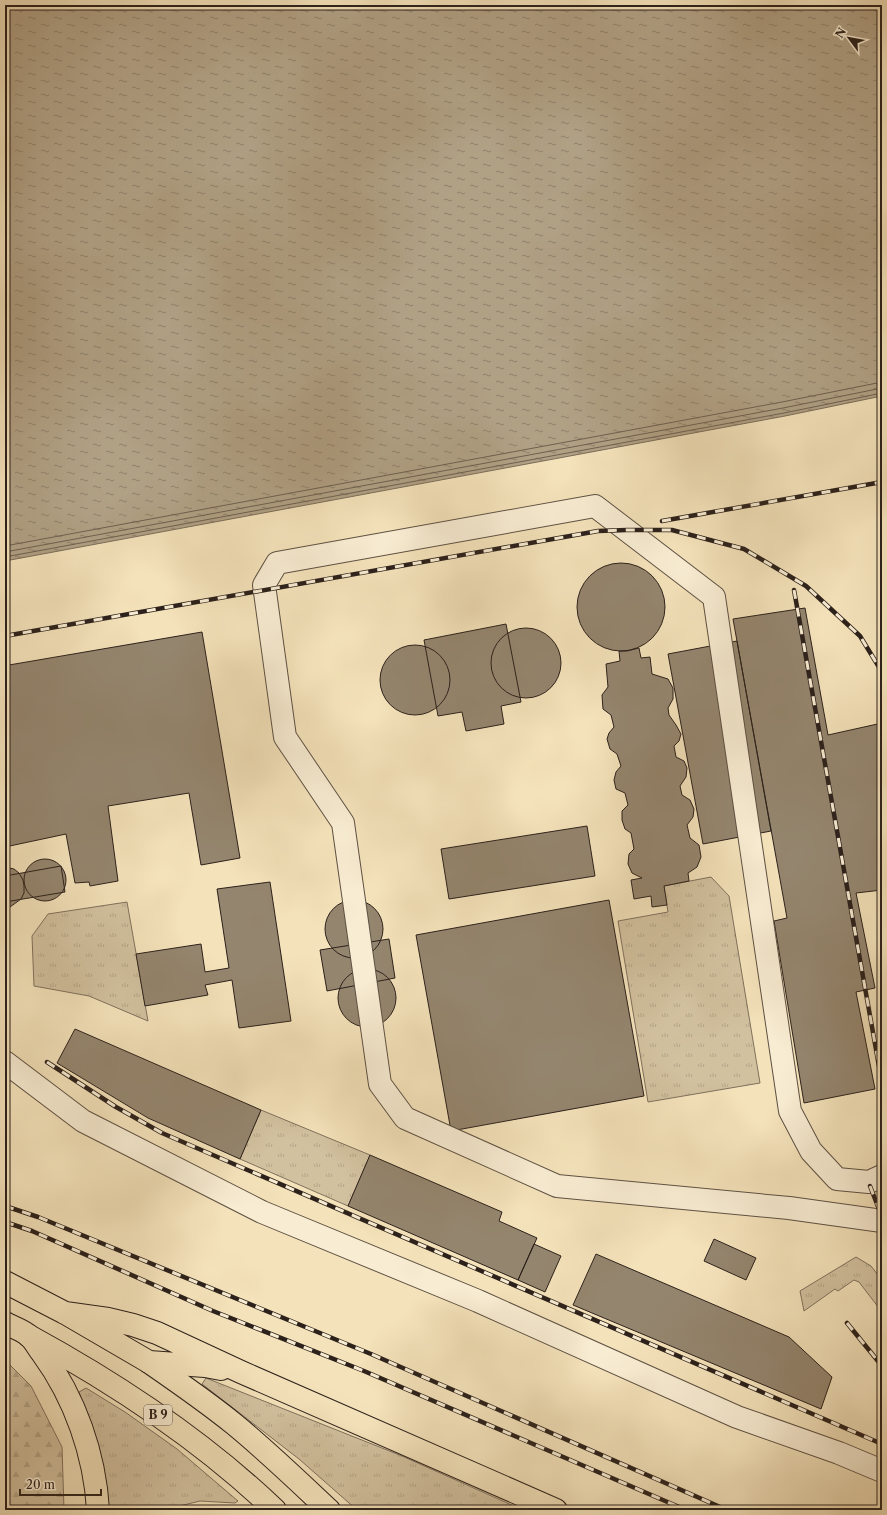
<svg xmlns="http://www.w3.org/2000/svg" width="887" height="1515" viewBox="0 0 887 1515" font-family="'Libre Caslon Text',serif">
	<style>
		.grass { fill: url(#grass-tufts); stroke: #7f715d }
		.forest { fill: url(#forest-firs); stroke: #7f715d }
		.water { fill: url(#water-ripples); stroke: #7b6d5a }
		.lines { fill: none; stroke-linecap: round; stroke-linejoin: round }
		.shore { stroke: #6e6050; stroke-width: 1 }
		.building { fill: #94856e; stroke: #2c211b }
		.minor-casing { stroke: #5e5143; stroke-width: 24 }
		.major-casing { stroke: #2c211b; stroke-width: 24 }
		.highway-casing { stroke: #2c211b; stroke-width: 24 }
		.minor { stroke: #f8ecd2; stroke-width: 22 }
		.major { stroke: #f4e2ba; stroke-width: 22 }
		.highway { stroke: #f4e2ba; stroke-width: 22 }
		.rail-casing { stroke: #2c211b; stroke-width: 4.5 }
		.rail { stroke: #f8ecd2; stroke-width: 3; stroke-dasharray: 9; stroke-linecap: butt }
		.labels { text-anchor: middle; stroke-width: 3.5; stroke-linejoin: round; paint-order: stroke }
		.shield { fill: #f8ecd2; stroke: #695e52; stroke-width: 1 }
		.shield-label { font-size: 12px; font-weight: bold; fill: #2c211b }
	</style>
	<defs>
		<pattern id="grass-tufts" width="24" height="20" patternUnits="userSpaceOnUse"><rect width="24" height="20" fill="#d2c19f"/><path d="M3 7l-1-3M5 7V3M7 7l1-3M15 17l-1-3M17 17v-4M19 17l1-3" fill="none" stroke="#b4a688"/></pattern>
		<pattern id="forest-firs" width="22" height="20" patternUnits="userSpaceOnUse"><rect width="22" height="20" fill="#d2c19f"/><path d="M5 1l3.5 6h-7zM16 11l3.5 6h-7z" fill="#b4a688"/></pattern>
		<pattern id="water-ripples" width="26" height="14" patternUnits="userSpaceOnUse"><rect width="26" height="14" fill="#b0a084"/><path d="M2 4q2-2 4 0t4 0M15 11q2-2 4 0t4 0" fill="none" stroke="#8f826b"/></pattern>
	</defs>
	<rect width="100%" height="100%" fill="#f4e2ba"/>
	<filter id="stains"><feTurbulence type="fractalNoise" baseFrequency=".005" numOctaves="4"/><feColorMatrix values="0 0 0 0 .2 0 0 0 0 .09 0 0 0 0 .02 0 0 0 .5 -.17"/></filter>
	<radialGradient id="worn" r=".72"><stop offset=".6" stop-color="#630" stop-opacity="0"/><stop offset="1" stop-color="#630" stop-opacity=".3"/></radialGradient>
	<!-- grass -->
	<path class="grass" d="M 711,877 L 729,896 L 760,1083 L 648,1102 L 618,921 L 668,912 L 664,886 Z
		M 127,902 L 148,1021 L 89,996 L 34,986 L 32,936 L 48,914 Z
		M 261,1110 L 370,1155 L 348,1206 L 240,1159 Z
		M 856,1257 L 871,1266 L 882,1280 L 882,1312 L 859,1282 L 854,1280 L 838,1291 L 835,1289 L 804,1311 L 800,1291 Z
		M 206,1378 L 402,1456 L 523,1510 L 357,1510 L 299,1459 L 202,1384 Z
		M 86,1388 L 125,1412 L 177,1449 L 238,1501 L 235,1503 L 200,1501 L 163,1510 L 106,1510 L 100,1454 L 94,1432 L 79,1392 Z"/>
	<!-- forest -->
	<path class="forest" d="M 5,1360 L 31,1386 L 62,1447 L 64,1510 L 5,1510 Z"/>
	<!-- water -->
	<path class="water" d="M 5,5 L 882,5 L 882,396 L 785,416 L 5,561 Z"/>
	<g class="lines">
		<!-- shore -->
		<path class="shore" d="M 5,546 L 782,402 L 882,382
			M 5,552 L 783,408 L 882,388
			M 5,557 L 784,413 L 882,393"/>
	</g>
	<!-- building -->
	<path class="building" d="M 882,514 L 882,547 L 879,541 L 878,528 Z
		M577 607a44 44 0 1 1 88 0a44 44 0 1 1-88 0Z
		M 805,608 L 828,735 L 882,723 L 882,890 L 856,893 L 875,988 L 856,992 L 875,1089 L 804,1103 L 774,921 L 787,918 L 733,619 Z
		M 506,624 L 521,702 L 501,706 L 504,724 L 466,731 L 462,712 L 438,716 L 424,640 Z
		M491 663a35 35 0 1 1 70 0a35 35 0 1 1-70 0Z
		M 202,632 L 240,858 L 201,865 L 189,793 L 108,806 L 118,881 L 90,886 L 89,882 L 75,883 L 66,834 L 5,847 L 5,650 L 7,650 L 9,665 Z
		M 737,641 L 771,831 L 703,844 L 668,654 Z
		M380 680a35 35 0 1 1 70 0a35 35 0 1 1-70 0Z
		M 639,648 L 641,658 L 650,657 L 652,674 L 668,679 L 673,688 L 673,699 L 668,708 L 669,715 L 676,725 L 681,734 L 679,741 L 674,746 L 676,757 L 684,761 L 687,768 L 686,777 L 680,786 L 682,795 L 690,800 L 694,809 L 693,817 L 687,825 L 690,838 L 699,845 L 701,857 L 697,867 L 688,873 L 689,881 L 664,886 L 667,905 L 652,907 L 651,896 L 634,899 L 631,880 L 642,878 L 632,873 L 628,864 L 629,854 L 634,849 L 631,833 L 625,829 L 622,820 L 622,811 L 628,805 L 625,793 L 616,789 L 614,780 L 616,772 L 621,766 L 617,754 L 610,749 L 607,739 L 609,733 L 614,727 L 611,715 L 603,709 L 602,695 L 608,687 L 606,664 L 620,661 L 619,651 L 627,651 Z
		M 587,826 L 595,876 L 449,899 L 441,849 Z
		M24 880a21 21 0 1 1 42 0a21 21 0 1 1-42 0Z
		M 61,866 L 65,892 L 5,902 L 5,876 Z
		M 5,867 L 14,869 L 19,873 L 23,880 L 24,886 L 24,893 L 21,899 L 10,907 L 5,908 Z
		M 270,882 L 291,1021 L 239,1028 L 232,980 L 205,985 L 208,995 L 145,1006 L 136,954 L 201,944 L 205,972 L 229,968 L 217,889 Z
		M 609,900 L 644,1096 L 451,1131 L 416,935 Z
		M325 929a29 29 0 1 1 58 0a29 29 0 1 1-58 0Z
		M 389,939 L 395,978 L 327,991 L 320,950 Z
		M338 998a29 29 0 1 1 58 0a29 29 0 1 1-58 0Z
		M 75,1029 L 261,1110 L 240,1159 L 148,1118 L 57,1063 Z
		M 370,1155 L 502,1212 L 499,1221 L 537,1238 L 518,1280 L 348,1206 Z
		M 714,1239 L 756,1258 L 746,1280 L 704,1261 Z
		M 534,1244 L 561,1256 L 545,1292 L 518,1280 Z
		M 596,1254 L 789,1337 L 832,1377 L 821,1409 L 573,1305 Z"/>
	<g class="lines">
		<!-- minor casing -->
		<g class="minor-casing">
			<path id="minor" d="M 5,1062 L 83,1121 L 262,1212 L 478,1301 L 737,1417 L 839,1453 L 882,1471
				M 882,1176 L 869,1182 L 837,1179 L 811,1151 L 790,1111 L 714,597 L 595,506 L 277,563 L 264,585 L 285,737 L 343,823 L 380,1084 L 405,1118 L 557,1186 L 789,1208 L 882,1221"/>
		</g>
		<!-- major casing -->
		<g class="major-casing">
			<path id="major" d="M 5,1282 L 65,1313 L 149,1362 L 205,1366 L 221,1369
				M 65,1313 L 108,1319 L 133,1325 L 157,1333 L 241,1372 L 556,1510
				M 5,1323 C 12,1327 23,1330 29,1336 C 34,1340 38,1348 42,1353 C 75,1398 95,1455 98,1510"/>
		</g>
		<!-- highway casing -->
		<g class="highway-casing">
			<path id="highway" d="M 29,1336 C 117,1384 202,1440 275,1510
				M 149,1362 C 178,1382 207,1402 234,1424 C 267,1451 298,1481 329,1510"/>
		</g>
		<!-- minor -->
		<use href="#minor" class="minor"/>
		<!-- major -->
		<use href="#major" class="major"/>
		<!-- highway -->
		<use href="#highway" class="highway"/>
		<!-- rail casing -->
		<g class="rail-casing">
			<path id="rail" d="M 662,521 L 882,482
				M 794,590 L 882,1083
				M 5,636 L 598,531 L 627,530 L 672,530 L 744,549 L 806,586 L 860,636 L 882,672
				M 47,1062 L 116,1107 L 162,1133 L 882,1444
				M 870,1186 L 882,1217
				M 5,1206 L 38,1217 L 371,1354 L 727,1510
				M 5,1222 L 32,1231 L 213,1311 L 364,1371 L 686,1510
				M 847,1323 L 882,1366"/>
		</g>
		<!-- rail -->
		<use href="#rail" class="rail"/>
	</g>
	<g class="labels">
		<!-- shield labels -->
		<rect class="shield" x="144" y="1405" width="28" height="20" rx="3"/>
		<g class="shield-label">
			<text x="158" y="1419">B 9</text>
		</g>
	</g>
	<!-- margin -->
	<rect width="887" height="1515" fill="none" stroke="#f4e2ba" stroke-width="20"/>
	<rect x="6" y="6" width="875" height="1503" fill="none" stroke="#2c211b" stroke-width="2"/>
	<rect x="10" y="10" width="867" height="1495" fill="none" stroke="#2c211b"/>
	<!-- north arrow -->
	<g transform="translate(849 38) rotate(302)" stroke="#f8ecd2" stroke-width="3" paint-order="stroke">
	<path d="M0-3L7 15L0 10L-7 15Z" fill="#2c211b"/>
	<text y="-6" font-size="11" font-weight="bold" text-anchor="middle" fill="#2c211b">N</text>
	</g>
	<!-- scale -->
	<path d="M20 1489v6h81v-6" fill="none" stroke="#2c211b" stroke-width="2"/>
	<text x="26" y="1489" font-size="12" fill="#2c211b" stroke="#f8ecd2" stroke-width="3" paint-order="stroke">20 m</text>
	<rect width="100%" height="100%" filter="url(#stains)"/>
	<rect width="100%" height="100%" fill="url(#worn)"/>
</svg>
